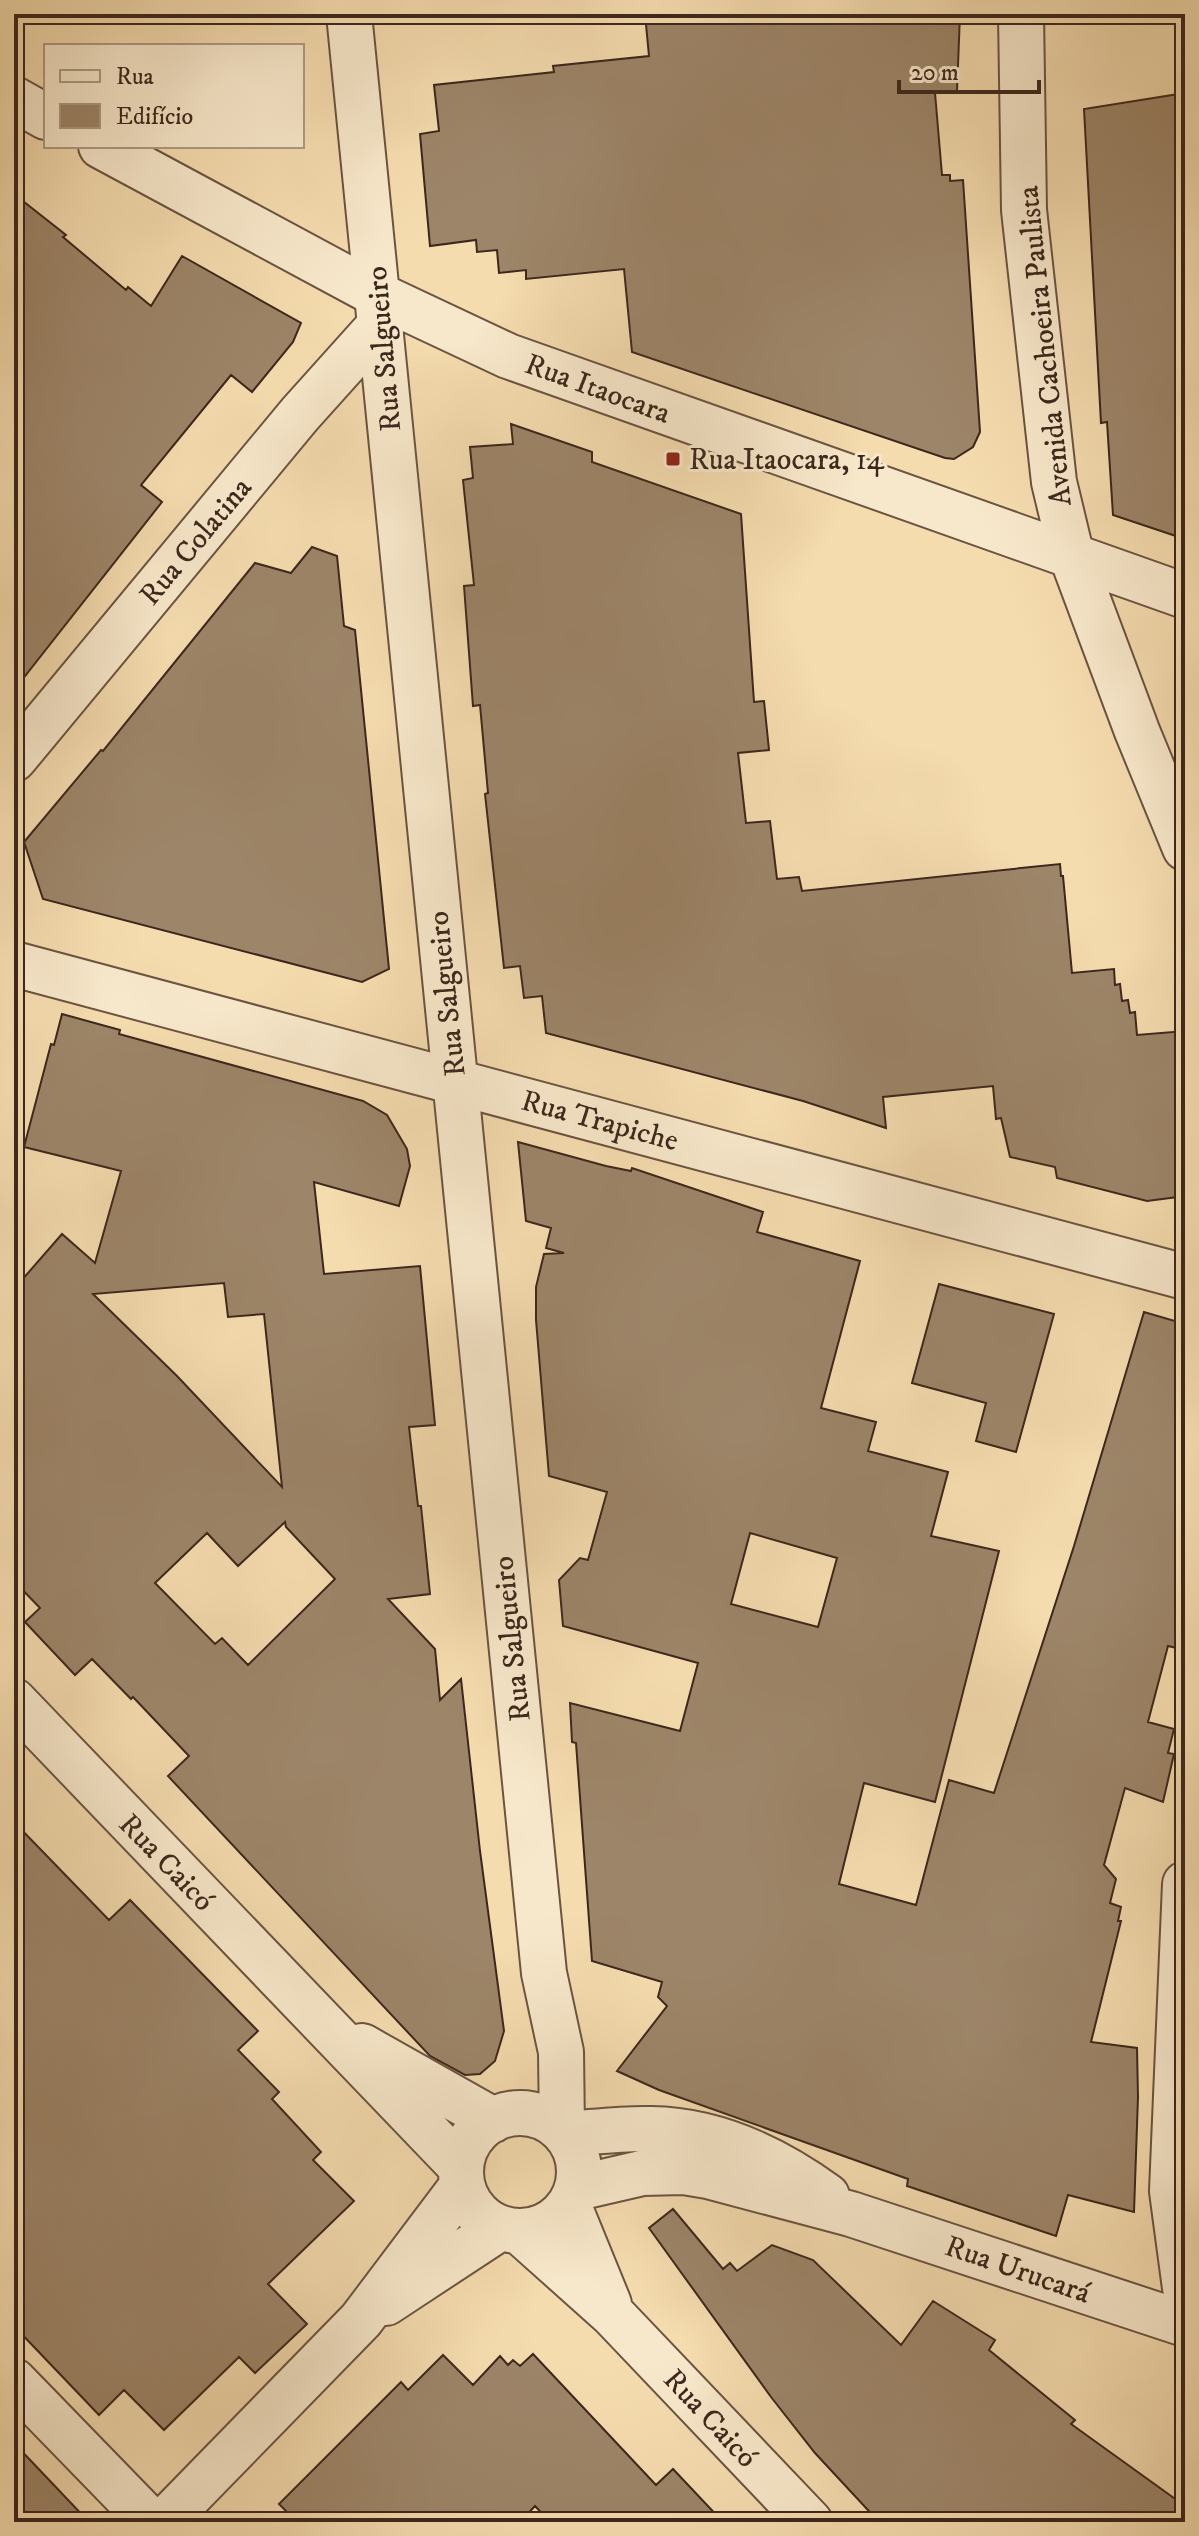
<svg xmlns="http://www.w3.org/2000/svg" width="1199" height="2536" viewBox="0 0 1199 2536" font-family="'IM FELL DW Pica',serif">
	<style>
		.building { fill: #9d8569; stroke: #3d271d; stroke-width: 2; fill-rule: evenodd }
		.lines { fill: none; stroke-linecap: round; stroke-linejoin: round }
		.street-casing { stroke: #6b5442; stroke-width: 48 }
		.street { stroke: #f8e8cb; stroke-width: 44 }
		.poi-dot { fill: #8f2418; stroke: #f8e8cb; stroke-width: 3 }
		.labels { text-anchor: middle; stroke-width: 6; stroke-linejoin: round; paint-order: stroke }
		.street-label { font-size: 30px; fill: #3d271d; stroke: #f8e8cb }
		.poi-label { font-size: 30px; fill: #3d271d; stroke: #f8e8cb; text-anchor: start }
	</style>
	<rect width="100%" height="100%" fill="#f5dcaf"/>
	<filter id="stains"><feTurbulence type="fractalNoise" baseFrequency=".0025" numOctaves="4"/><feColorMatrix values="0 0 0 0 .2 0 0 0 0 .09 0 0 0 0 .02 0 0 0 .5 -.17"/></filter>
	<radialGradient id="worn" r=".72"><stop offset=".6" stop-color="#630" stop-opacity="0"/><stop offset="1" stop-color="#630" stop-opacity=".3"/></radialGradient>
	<!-- building -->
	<path class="building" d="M 645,14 L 960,14 L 957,91 L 935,93 L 942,175 L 950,175 L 950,181 L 963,180 L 980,432 L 973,447 L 954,459 L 945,458 L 632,352 L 624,269 L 526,279 L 526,270 L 499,273 L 497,250 L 477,252 L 476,240 L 430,246 L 420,134 L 439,131 L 434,85 L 554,72 L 553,66 L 649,56 Z
		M 1185,93 L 1185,539 L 1113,515 L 1107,422 L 1101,423 L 1084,109 Z
		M 14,194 L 66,235 L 63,237 L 126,290 L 128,287 L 151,306 L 182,256 L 301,323 L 293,342 L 252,392 L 231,375 L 141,485 L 162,502 L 14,690 Z
		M 511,424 L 592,452 L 592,462 L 741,514 L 754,702 L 764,701 L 769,750 L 738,753 L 746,823 L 770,821 L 777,879 L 799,877 L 802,891 L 1060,864 L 1061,876 L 1063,876 L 1072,973 L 1114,969 L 1115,985 L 1120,984 L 1122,1001 L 1128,1000 L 1130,1013 L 1135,1012 L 1137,1035 L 1185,1031 L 1185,1196 L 1147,1201 L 1057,1178 L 1055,1167 L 1010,1157 L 1001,1118 L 996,1119 L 993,1086 L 883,1097 L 886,1128 L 803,1101 L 546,1033 L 542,996 L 524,998 L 520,966 L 504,968 L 485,794 L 488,793 L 480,705 L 473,706 L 464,586 L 474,585 L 463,480 L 473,478 L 470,447 L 513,444 Z
		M 312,547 L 337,556 L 344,626 L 355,630 L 389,969 L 362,982 L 43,899 L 24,842 L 101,750 L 103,751 L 255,563 L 291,573 Z
		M 62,1014 L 120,1030 L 119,1034 L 363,1101 L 387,1115 L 407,1149 L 410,1166 L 399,1206 L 314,1182 L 324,1274 L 420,1266 L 435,1425 L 409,1427 L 418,1506 L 421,1506 L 430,1594 L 388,1599 L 435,1649 L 440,1700 L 461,1679 L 480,1851 L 504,2031 L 495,2061 L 480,2074 L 465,2075 L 430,2056 L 168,1776 L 189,1756 L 133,1697 L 131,1699 L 92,1659 L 75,1675 L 25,1622 L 40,1608 L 14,1581 L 14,1289 L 62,1234 L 95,1263 L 121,1171 L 24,1147 L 51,1044 L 54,1045 ZM 224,1283 L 228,1317 L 264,1314 L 282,1487 L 177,1376 L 93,1294 ZM 285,1522 L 286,1527 L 335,1579 L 248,1665 L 222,1638 L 215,1644 L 155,1583 L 207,1533 L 238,1566 Z
		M 518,1142 L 606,1166 L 631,1171 L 632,1168 L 763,1212 L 757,1232 L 860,1261 L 821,1408 L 876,1422 L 868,1451 L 948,1472 L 931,1536 L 999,1551 L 935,1802 L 864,1783 L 839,1884 L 916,1905 L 949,1780 L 994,1793 L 1074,1546 L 1144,1312 L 1185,1324 L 1185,1650 L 1168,1646 L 1148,1722 L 1174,1729 L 1168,1753 L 1174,1754 L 1163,1802 L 1125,1788 L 1104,1865 L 1116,1879 L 1110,1903 L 1121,1907 L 1118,1921 L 1121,1921 L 1091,2042 L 1137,2048 L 1138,2097 L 1134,2212 L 1068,2195 L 1056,2236 L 907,2186 L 908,2179 L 659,2090 L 617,2071 L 667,2006 L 658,1997 L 662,1982 L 592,1961 L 576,1743 L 572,1742 L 570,1703 L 680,1731 L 698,1663 L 563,1626 L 559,1580 L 580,1558 L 588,1560 L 607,1492 L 549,1476 L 536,1320 L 536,1287 L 544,1254 L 564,1253 L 546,1248 L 551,1228 L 526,1221 ZM 750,1533 L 837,1558 L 818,1627 L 731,1604 Z
		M 939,1284 L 1054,1314 L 1016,1452 L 976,1441 L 986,1403 L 912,1383 Z
		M 14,1822 L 109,1920 L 130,1900 L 258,2031 L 238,2050 L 279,2092 L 272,2099 L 321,2152 L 313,2160 L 354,2201 L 268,2284 L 307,2324 L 255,2373 L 239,2357 L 164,2430 L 124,2390 L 99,2415 L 14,2326 Z
		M 673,2209 L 723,2269 L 730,2263 L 737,2271 L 772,2245 L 813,2260 L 901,2345 L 933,2301 L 995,2340 L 989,2350 L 1075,2420 L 1071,2424 L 1185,2506 L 1185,2522 L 879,2522 L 815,2453 L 771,2397 L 649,2228 Z
		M 533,2354 L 656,2485 L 673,2469 L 723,2522 L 550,2522 L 535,2506 L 520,2522 L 297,2522 L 279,2504 L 401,2382 L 408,2390 L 443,2355 L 473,2385 L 500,2356 L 508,2365 L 513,2360 L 520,2366 Z
		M 14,2443 L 89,2522 L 14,2522 Z"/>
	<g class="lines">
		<!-- street casing -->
		<g class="street-casing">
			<path id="street" d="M 349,14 L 544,1973 L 561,2052 L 562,2130
				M 1021,14 L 1024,210 L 1054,482 L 1072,557 L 1137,731 L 1185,848
				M 14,99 L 46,117
				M 101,146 L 378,295 L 508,356 L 1185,596
				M 14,759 L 300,414 L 379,326
				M 14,964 L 1185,1277
				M 14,1701 L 460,2166
				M 1185,1884 L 1172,2191 L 1185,2288
				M 362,2046 L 493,2120
				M461 2172a59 59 0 1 1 118 0a59 59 0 1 1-118 0Z
				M 565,2134 C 594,2132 623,2128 651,2129 C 717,2130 775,2158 827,2196
				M 577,2188 L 642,2173 L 684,2172 L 708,2176 L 851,2214 L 1185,2324
				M 569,2206 L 609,2304
				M 519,2231 L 612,2314 L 810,2522
				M 386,2303 L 500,2228
				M 14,2381 L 151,2522
				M 164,2522 L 361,2320 L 462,2186"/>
		</g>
		<!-- street -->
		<use href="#street" class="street"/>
	</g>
	<!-- markers -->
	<rect class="poi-dot" x="665" y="451" width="16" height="16" rx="4"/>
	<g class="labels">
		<!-- street labels -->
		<g class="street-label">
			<text transform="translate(1044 346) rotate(-96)" y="10">Avenida Cachoeira Paulista</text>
			<text transform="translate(383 349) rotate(-95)" y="10">Rua Salgueiro</text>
			<text transform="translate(598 388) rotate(20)" y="10">Rua Itaocara</text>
			<text transform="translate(195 541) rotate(-50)" y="10">Rua Colatina</text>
			<text transform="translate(446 994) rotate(-96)" y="10">Rua Salgueiro</text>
			<text transform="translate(600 1120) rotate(15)" y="10">Rua Trapiche</text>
			<text transform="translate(511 1639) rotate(-96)" y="10">Rua Salgueiro</text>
			<text transform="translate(167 1862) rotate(46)" y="10">Rua Caicó</text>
			<text transform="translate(1018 2269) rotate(19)" y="10">Rua Urucará</text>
			<text transform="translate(711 2418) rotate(47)" y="10">Rua Caicó</text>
		</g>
		<!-- poi labels -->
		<g class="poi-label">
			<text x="689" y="469">Rua Itaocara, 14</text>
		</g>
	</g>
	<!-- margin -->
	<rect width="1199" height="2536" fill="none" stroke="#f5dcaf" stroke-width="48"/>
	<rect x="16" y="16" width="1167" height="2504" fill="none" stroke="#3d271d" stroke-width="4"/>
	<rect x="24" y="24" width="1151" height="2488" fill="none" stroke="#3d271d" stroke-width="2"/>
	<!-- legend -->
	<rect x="44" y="44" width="260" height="104" fill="#f8e8cb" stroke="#ad9b85" stroke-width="2"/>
	<rect x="60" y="70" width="40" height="12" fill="#f8e8cb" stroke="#ad9b85" stroke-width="2"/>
	<text x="116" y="84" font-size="24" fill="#3d271d">Rua</text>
	<rect x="60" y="104" width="40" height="24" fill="#9d8569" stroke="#ad9b85" stroke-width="2"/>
	<text x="116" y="124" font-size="24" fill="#3d271d">Edifício</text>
	<!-- scale -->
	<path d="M899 80v12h140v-12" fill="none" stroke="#3d271d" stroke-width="4"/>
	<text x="911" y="80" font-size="24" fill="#3d271d" stroke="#f8e8cb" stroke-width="6" paint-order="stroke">20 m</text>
	<rect width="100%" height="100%" filter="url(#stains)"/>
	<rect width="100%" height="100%" fill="url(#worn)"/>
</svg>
